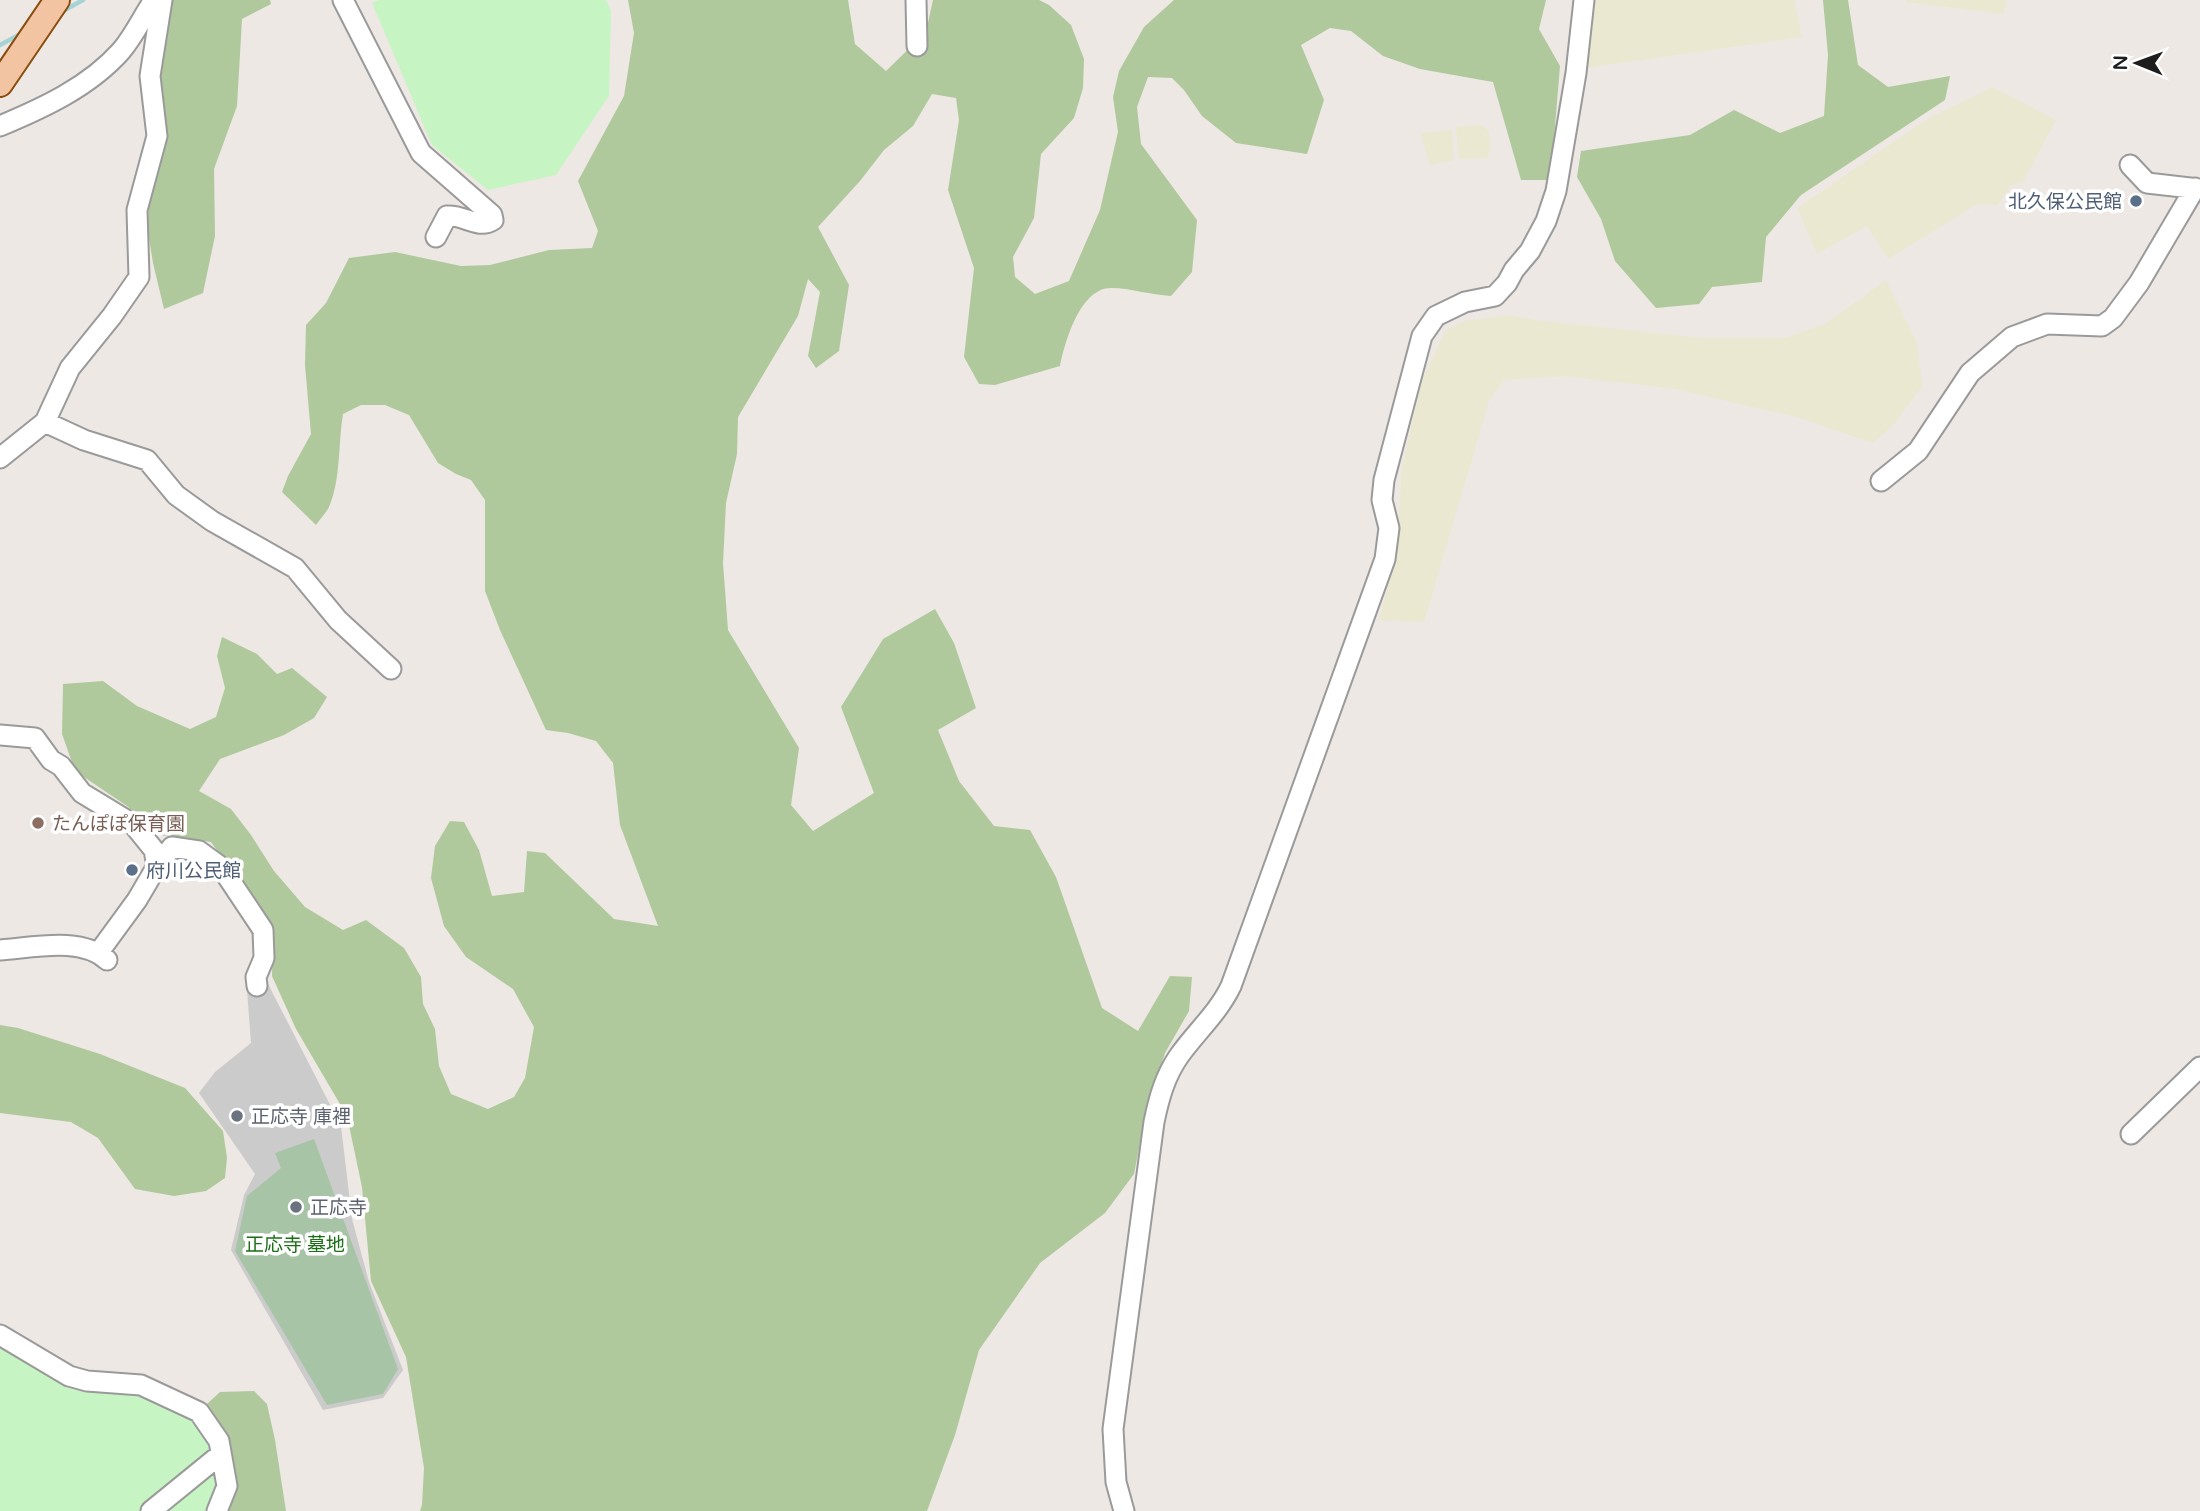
<svg xmlns="http://www.w3.org/2000/svg" width="2200" height="1511" viewBox="0 0 2200 1511" font-family="'Varela Round','Noto Sans JP',sans-serif">
	<style>
		.religious { fill: #cbcbcb }
		.farmland { fill: #eae8d0 }
		.forest { fill: #afc89c }
		.cemetery { fill: #a7c4a7 }
		.park { fill: #c7f4c3 }
		.lines { fill: none; stroke-linecap: round; stroke-linejoin: round }
		.stream { stroke: #a7d3d7; stroke-width: 4.5 }
		.minor-casing { stroke: #9a9a9a; stroke-width: 23 }
		.major-casing { stroke: #884d0e; stroke-width: 28 }
		.minor { stroke: #fff; stroke-width: 19 }
		.major { stroke: #f3c4a2; stroke-width: 24 }
		.service-dot { fill: #5c6f8a; stroke: #fff; stroke-width: 2.5 }
		.education-dot { fill: #8d6e63; stroke: #fff; stroke-width: 2.5 }
		.worship-dot { fill: #6b7280; stroke: #fff; stroke-width: 2.5 }
		.labels { text-anchor: middle; stroke-width: 7; stroke-linejoin: round; paint-order: stroke }
		.service-label { font-size: 19px; fill: #4e5e75; stroke: #fff; text-anchor: end }
		.education-label { font-size: 19px; fill: #785e54; stroke: #fff; text-anchor: start }
		.worship-label { font-size: 19px; fill: #5b616d; stroke: #fff; text-anchor: start }
		.park-label { font-size: 19px; fill: #1b7015; stroke: #fff }
	</style>
	<rect width="100%" height="100%" fill="#ede8e3"/>
	<!-- religious -->
	<path class="religious" d="M 268,984 L 341,1126 L 352,1219 L 369,1282 L 403,1370 L 383,1398 L 323,1410 L 231,1250 L 244,1195 L 255,1174 L 199,1093 L 215,1072 L 251,1043 L 247,990 Z"/>
	<!-- farmland -->
	<path class="farmland" d="M 1593,0 L 1794,0 L 1802,37 L 1585,68 Z
		M 1906,0 L 2006,0 L 2004,14 L 1906,2 Z
		M 1993,87 L 2056,120 L 2023,182 L 2010,186 L 1998,205 L 1976,205 L 1888,259 L 1867,226 L 1817,254 L 1797,208 L 1929,118 Z
		M 1480,125 L 1489,131 L 1490,150 L 1487,158 L 1459,159 L 1456,127 Z
		M 1452,130 L 1454,160 L 1430,165 L 1421,135 L 1423,133 Z
		M 1886,280 L 1917,343 L 1922,386 L 1895,423 L 1873,443 L 1800,418 L 1676,389 L 1565,376 L 1504,380 L 1489,401 L 1424,622 L 1379,620 L 1397,551 L 1402,467 L 1423,378 L 1446,330 L 1464,321 L 1509,315 L 1534,320 L 1702,338 L 1785,338 L 1825,324 Z"/>
	<!-- forest -->
	<path class="forest" d="M 173,0 L 270,0 L 271,4 L 242,19 L 237,106 L 214,169 L 215,236 L 203,293 L 164,309 L 153,263 L 148,232 L 149,182 L 164,133 L 158,50 Z
		M 628,0 L 848,0 L 855,44 L 886,71 L 926,32 L 933,0 L 1039,0 L 1049,5 L 1071,25 L 1084,59 L 1083,88 L 1074,118 L 1041,154 L 1034,218 L 1013,257 L 1015,277 L 1035,294 L 1069,281 L 1100,210 L 1118,132 L 1113,97 L 1119,71 L 1144,27 L 1174,0 L 1546,0 L 1539,29 L 1560,66 L 1553,150 L 1547,180 L 1521,180 L 1493,82 L 1420,69 L 1383,56 L 1351,31 L 1330,28 L 1301,45 L 1324,100 L 1307,154 L 1236,143 L 1202,116 L 1184,90 L 1172,78 L 1148,77 L 1137,107 L 1141,144 L 1197,220 L 1192,272 L 1171,296 C 1151,295 1130,288 1111,288 C 1080,288 1065,342 1060,366 L 995,385 L 979,384 L 964,357 L 974,268 L 948,190 L 959,120 L 956,98 L 932,94 L 913,126 L 884,150 L 860,181 L 818,227 L 849,285 L 839,351 L 816,368 L 808,356 L 820,292 L 808,279 L 798,316 L 738,417 L 737,454 L 726,503 L 723,563 L 728,630 L 799,748 L 791,805 L 813,831 L 874,793 L 841,707 L 883,639 L 935,609 L 954,643 L 976,708 L 938,730 L 959,781 L 994,826 L 1030,830 L 1056,877 L 1102,1008 L 1138,1031 L 1170,976 L 1192,977 L 1189,1011 L 1165,1053 L 1146,1112 L 1134,1174 L 1105,1213 L 1040,1263 L 979,1350 L 955,1435 L 927,1511 L 420,1511 L 422,1505 L 424,1468 L 406,1357 L 371,1281 L 362,1187 L 347,1116 L 296,1029 L 272,976 L 273,930 L 211,842 L 160,835 L 127,806 L 75,771 L 62,734 L 63,684 L 103,681 L 137,706 L 190,729 L 216,717 L 225,688 L 217,656 L 222,637 L 257,654 L 277,674 L 292,668 L 327,697 L 314,718 L 284,735 L 220,759 L 199,791 L 231,809 L 251,835 L 274,871 L 305,907 L 343,930 L 366,920 L 404,948 L 421,977 L 423,1004 L 435,1029 L 439,1066 L 451,1094 L 488,1109 L 514,1097 L 525,1078 L 534,1027 L 513,989 L 466,957 L 444,926 L 431,878 L 435,846 L 450,821 L 464,822 L 479,850 L 492,896 L 524,892 L 527,851 L 545,853 L 614,919 L 658,926 L 620,825 L 613,763 L 596,741 L 568,733 L 546,730 L 500,630 L 485,591 L 485,500 L 471,480 L 456,474 L 438,463 L 409,415 L 385,405 L 361,405 L 343,414 C 338,444 341,479 329,507 C 326,513 320,519 316,525 L 282,492 L 288,476 L 311,434 L 305,365 L 306,325 L 326,303 L 349,258 L 395,252 L 461,266 L 490,265 L 549,250 L 592,248 L 598,231 L 578,181 L 624,96 L 634,33 Z
		M 1823,0 L 1848,0 L 1858,65 L 1888,87 L 1950,76 L 1945,100 L 1801,195 L 1766,237 L 1762,282 L 1712,287 L 1699,304 L 1656,308 L 1615,261 L 1601,219 L 1577,177 L 1581,151 L 1690,135 L 1734,110 L 1780,133 L 1824,116 L 1828,55 Z
		M 0,1025 L 18,1028 L 100,1054 L 185,1088 L 223,1131 L 227,1158 L 225,1178 L 206,1191 L 174,1196 L 135,1189 L 98,1138 L 71,1122 L 0,1113 Z
		M 254,1391 L 267,1404 L 275,1440 L 286,1511 L 221,1511 L 196,1414 L 220,1392 Z"/>
	<!-- cemetery -->
	<path class="cemetery" d="M 314,1139 L 398,1369 L 383,1394 L 327,1405 L 235,1251 L 247,1196 L 281,1168 L 275,1153 Z"/>
	<!-- park -->
	<path class="park" d="M 379,0 L 606,0 L 611,11 L 609,96 L 556,175 L 488,190 L 432,145 L 372,3 Z
		M 0,1343 L 53,1378 L 71,1386 L 125,1389 L 213,1426 L 226,1459 L 208,1511 L 0,1511 Z"/>
	<g class="lines">
		<!-- stream -->
		<path class="stream" d="M 63,11 L 83,0
			M 0,45 L 24,32"/>
		<!-- minor casing -->
		<g class="minor-casing">
			<path id="minor" d="M 343,0 L 421,153 L 492,215 L 493,220 C 478,230 463,214 447,216 L 436,237
				M 916,0 L 917,46
				M 0,126 C 43,108 89,87 121,51 C 134,36 143,16 154,0
				M 2130,165 L 2147,183 L 2200,189
				M 45,422 L 84,440 L 147,460 L 176,495 L 212,521 L 295,568 L 338,620 L 391,669
				M 0,458 L 45,422 L 70,368 L 112,316 L 139,277 L 137,210 L 157,136 L 150,76 L 162,0
				M 1881,481 L 1918,451 L 1970,373 L 2012,337 L 2047,324 L 2102,326 L 2113,318 L 2139,283 L 2195,188
				M 0,735 L 35,738 L 51,760 L 61,766 L 82,793 L 133,824 L 154,850 L 157,866 L 137,900 L 99,952
				M 157,866 L 172,847 L 199,851 L 221,867 L 263,930 L 264,958 L 256,977 L 257,986
				M 0,950 C 32,948 81,936 107,960
				M 2131,1134 L 2200,1067
				M 0,1335 L 69,1376 L 87,1381 L 141,1385 L 199,1412 L 219,1441 L 227,1486 L 217,1511
				M 151,1511 L 221,1454
				M 1124,1511 L 1116,1482 L 1113,1429 L 1154,1122 C 1159,1098 1165,1076 1179,1056 C 1196,1032 1218,1013 1231,986 L 1385,559 L 1389,528 L 1382,500 L 1384,480 L 1422,336 L 1436,316 L 1465,302 L 1495,296 L 1507,283 L 1514,270 L 1530,251 L 1546,221 L 1556,191 L 1576,73 L 1584,0"/>
		</g>
		<!-- major casing -->
		<g class="major-casing">
			<path id="major" d="M 0,84 L 57,0"/>
		</g>
		<!-- minor -->
		<use href="#minor" class="minor"/>
		<!-- major -->
		<use href="#major" class="major"/>
	</g>
	<!-- markers -->
	<g class="service-dot">
		<circle cx="2136" cy="201" r="7"/>
		<circle cx="132" cy="870" r="7"/>
	</g>
	<circle class="education-dot" cx="38" cy="823" r="7"/>
	<g class="worship-dot">
		<circle cx="237" cy="1116" r="7"/>
		<circle cx="296" cy="1207" r="7"/>
	</g>
	<g class="labels">
		<!-- service labels -->
		<g class="service-label">
			<text x="2122" y="208">北久保公民館</text>
			<text x="146" y="877" text-anchor="start">府川公民館</text>
		</g>
		<!-- education labels -->
		<g class="education-label">
			<text x="52" y="830">たんぽぽ保育園</text>
		</g>
		<!-- worship labels -->
		<g class="worship-label">
			<text x="251" y="1123">正応寺 庫裡</text>
			<text x="310" y="1214">正応寺</text>
		</g>
		<!-- park labels -->
		<g class="park-label">
			<text x="295" y="1251">正応寺 墓地</text>
		</g>
	</g>
	<!-- north arrow -->
	<g transform="translate(2137 63) rotate(271)" stroke="#ffffff" stroke-width="5" paint-order="stroke">
	<path d="M0-5L12 26L0 18L-12 26Z" fill="#1d1d1d"/>
	<text y="-10" font-size="19" font-weight="bold" text-anchor="middle" fill="#1d1d1d">N</text>
	</g>
</svg>
